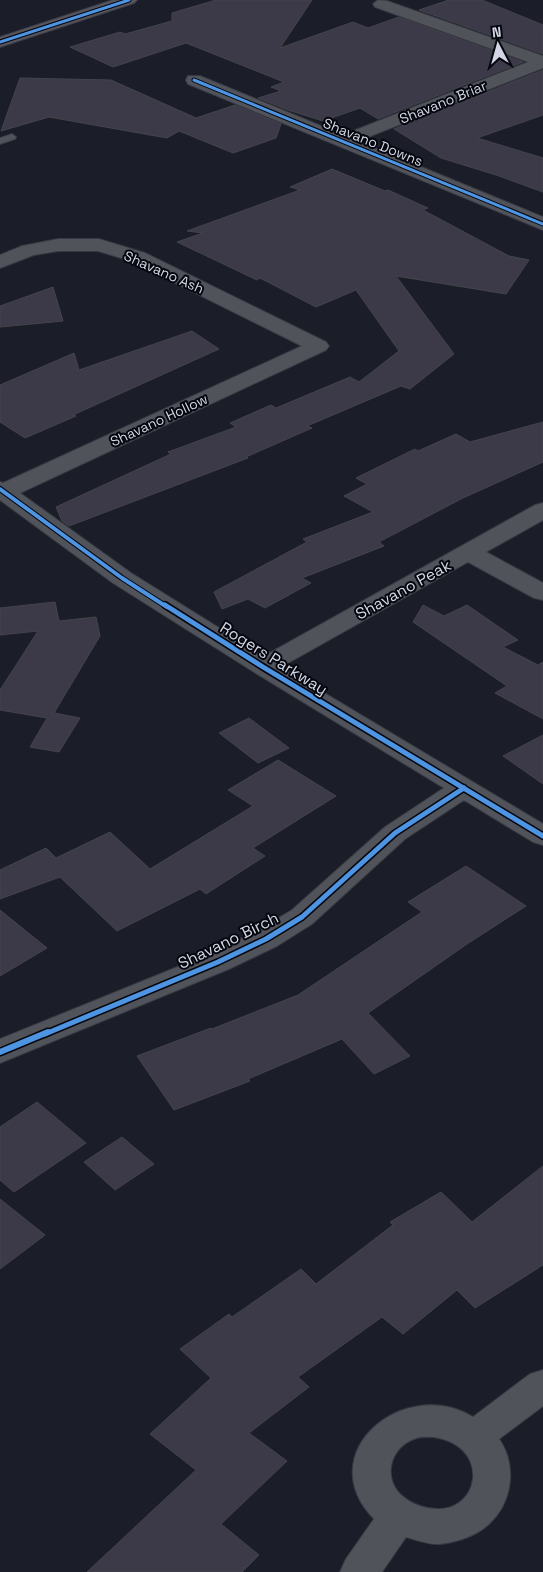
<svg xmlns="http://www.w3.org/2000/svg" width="543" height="1572" viewBox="0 0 543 1572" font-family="'Space Grotesk',sans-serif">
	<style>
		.building { fill: #3c3948; stroke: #44444d }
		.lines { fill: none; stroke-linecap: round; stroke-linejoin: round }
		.service-casing { stroke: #383a43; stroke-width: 2 }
		.minor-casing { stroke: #383a43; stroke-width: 2 }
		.secondary-casing { stroke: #383a43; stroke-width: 2 }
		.service { fill: #50535a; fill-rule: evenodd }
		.minor { fill: #50535a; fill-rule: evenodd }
		.secondary { fill: #56545c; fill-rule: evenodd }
		.cycleway-far3-casing { stroke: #05060e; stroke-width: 5 }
		.cycleway-far2-casing { stroke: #05060e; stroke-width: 6 }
		.cycleway-far1-casing { stroke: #05060e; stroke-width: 8 }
		.cycleway-casing { stroke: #05060e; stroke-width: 9 }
		.cycleway-far3 { stroke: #4d94e3; stroke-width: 3 }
		.cycleway-far2 { stroke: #4d94e3; stroke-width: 4 }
		.cycleway-far1 { stroke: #4d94e3; stroke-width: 5 }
		.cycleway { stroke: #4d94e3; stroke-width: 6 }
		.labels { text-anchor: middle; stroke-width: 4; stroke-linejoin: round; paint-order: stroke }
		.far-street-label { font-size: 14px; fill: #d3d7e5; stroke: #05060e }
		.street-label { font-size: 16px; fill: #d3d7e5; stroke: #05060e }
	</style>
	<rect width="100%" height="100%" fill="#1b1e28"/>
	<!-- building -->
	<path class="building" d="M 216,0 L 312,0 L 280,48 L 353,22 L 368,28 L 399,17 L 523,62 L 378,119 L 360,108 L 323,121 L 288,110 L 258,98 L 281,91 L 271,87 L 284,82 L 186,43 L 113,67 L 70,47 L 120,32 L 125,34 L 172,21 L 172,13 Z
		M 449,0 L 482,0 L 543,25 L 543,54 L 419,10 Z
		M 543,70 L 543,115 L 477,138 L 543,158 L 543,192 L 496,175 L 441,158 L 394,129 Z
		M 20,78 L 111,80 L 196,118 L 235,105 L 281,124 L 276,138 L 233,153 L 179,131 L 167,138 L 49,117 L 1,131 Z
		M 332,169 L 385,191 L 388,190 L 428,208 L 423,210 L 509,256 L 529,260 L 506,294 L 396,276 L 454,354 L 410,389 L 401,386 L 307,426 L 312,428 L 246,457 L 248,458 L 69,526 L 62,521 L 56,507 L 171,454 L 168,452 L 236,427 L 230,423 L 271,405 L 276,408 L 350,377 L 359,382 L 399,351 L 356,290 L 316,307 L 260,278 L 257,280 L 177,242 L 203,233 L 187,231 L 300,190 L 290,187 Z
		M 53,287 L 63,321 L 0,327 L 0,306 Z
		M 192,331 L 219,349 L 73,415 L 76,416 L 25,438 L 0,422 L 0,385 L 74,353 L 79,370 Z
		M 543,422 L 543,462 L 463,498 L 379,542 L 384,546 L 302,578 L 311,583 L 265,608 L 248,599 L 222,609 L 214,592 L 307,542 L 303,539 L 373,512 L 344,496 L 367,484 L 356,478 L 415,449 L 418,451 L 456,434 L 470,442 Z
		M 55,602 L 59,621 L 96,617 L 100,636 L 54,713 L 80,718 L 59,752 L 30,747 L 47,718 L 0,710 L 0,690 L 38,631 L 0,635 L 0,608 Z
		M 423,605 L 444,616 L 467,605 L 518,640 L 503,647 L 538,665 L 543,662 L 543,719 L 495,693 L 507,686 L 413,622 Z
		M 249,718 L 289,748 L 258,763 L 219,733 Z
		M 543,735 L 543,784 L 503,756 Z
		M 278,760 L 336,796 L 253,848 L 265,856 L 206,894 L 200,889 L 117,931 L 60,877 L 0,899 L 0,870 L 46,848 L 56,858 L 110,832 L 150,869 L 253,806 L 228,790 Z
		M 466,866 L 526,906 L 467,944 L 368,1013 L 410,1056 L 374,1074 L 342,1039 L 248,1079 L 250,1081 L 174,1110 L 137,1056 L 211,1028 L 212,1029 L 298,995 L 422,912 L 408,902 Z
		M 0,910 L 47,948 L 0,976 Z
		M 37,1102 L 86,1143 L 14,1192 L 0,1180 L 0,1127 Z
		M 122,1137 L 154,1164 L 115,1190 L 84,1162 Z
		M 543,1166 L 543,1265 L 475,1308 L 457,1290 L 403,1334 L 382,1317 L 298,1377 L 309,1387 L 249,1433 L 287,1461 L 221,1524 L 259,1555 L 242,1572 L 87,1572 L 196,1470 L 150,1434 L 211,1378 L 180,1349 L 229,1314 L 232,1317 L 301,1269 L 316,1284 L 393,1225 L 390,1222 L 441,1192 L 472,1222 Z
		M 0,1199 L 45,1235 L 0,1269 Z"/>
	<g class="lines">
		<!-- service casing -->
		<g class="service-casing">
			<path id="service" d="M 12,134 L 16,137 L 15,139 L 0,144 L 0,138 Z"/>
		</g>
		<!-- minor casing -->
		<g class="minor-casing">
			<path id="minor" d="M 378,0 L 387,1 L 543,56 L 543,68 L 358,141 L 543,217 L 543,230 L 188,84 L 186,80 L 188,76 L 200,76 L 343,135 L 528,62 L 375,7 L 373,4 Z
				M 58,239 L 99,239 L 145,253 L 326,342 L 329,346 L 326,350 L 20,493 L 131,573 L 264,656 L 535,505 L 543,503 L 543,520 L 486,552 L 543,583 L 543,600 L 534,598 L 468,562 L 281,667 L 543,824 L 543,845 L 533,842 L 464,800 L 405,839 L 312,924 L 277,946 L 229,969 L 0,1063 L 0,1039 L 207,955 L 255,932 L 292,910 L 385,827 L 444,788 L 254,672 L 113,583 L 0,500 L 0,482 L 3,483 L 302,346 L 131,261 L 98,251 L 58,251 L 34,255 L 0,268 L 0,255 L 22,246 Z
				M 543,1370 L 543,1406 L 499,1439 C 517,1465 513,1502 489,1524 C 476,1536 457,1542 440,1544 C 430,1545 416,1540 406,1537 L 382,1572 L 340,1572 L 346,1559 L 374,1519 C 310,1453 404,1375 473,1417 L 530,1374 ZM 433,1437 C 494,1445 480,1519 428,1508 C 417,1506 409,1502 401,1495 C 382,1477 391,1447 414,1439 C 420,1436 427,1437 433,1437 Z"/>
		</g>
		<!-- secondary casing -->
		<g class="secondary-casing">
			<path id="secondary" d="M 113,0 L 137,0 L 134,3 L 0,47 L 0,37 Z"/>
		</g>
		<!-- service -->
		<use href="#service" class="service"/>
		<!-- minor -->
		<use href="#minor" class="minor"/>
		<!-- secondary -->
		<use href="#secondary" class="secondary"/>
		<!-- cycleway-far3 casing -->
		<g class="cycleway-far3-casing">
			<path id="cycleway-far3" d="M 0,42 L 129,0
				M 194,80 L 543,224"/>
		</g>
		<!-- cycleway-far2 casing -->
		<g class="cycleway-far2-casing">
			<path id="cycleway-far2" d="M 0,489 L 122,578 L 167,607"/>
		</g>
		<!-- cycleway-far1 casing -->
		<g class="cycleway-far1-casing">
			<path id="cycleway-far1" d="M 165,605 L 263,667 L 543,836
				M 45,1034 L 218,962 L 266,939 L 302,917 L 395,833 L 464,788"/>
		</g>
		<!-- cycleway casing -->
		<g class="cycleway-casing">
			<path id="cycleway" d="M 0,1052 L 48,1032"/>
		</g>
		<!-- cycleway-far3 -->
		<use href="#cycleway-far3" class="cycleway-far3"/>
		<!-- cycleway-far2 -->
		<use href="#cycleway-far2" class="cycleway-far2"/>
		<!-- cycleway-far1 -->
		<use href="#cycleway-far1" class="cycleway-far1"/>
		<!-- cycleway -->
		<use href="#cycleway" class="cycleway"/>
	</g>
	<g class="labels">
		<!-- far-street labels -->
		<g class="far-street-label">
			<text transform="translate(443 102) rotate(-22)" y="5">Shavano Briar</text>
			<text transform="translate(373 142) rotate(22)" y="5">Shavano Downs</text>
			<text transform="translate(164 272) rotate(24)" y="5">Shavano Ash</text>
			<text transform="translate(159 420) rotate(-25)" y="5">Shavano Hollow</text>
		</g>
		<!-- street labels -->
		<g class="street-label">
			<text transform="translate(403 589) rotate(-29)" y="6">Shavano Peak</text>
			<text transform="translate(274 658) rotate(32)" y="6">Rogers Parkway</text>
			<text transform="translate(228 940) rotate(-26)" y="6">Shavano Birch</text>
		</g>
	</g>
	<!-- north arrow -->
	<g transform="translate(498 45) rotate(354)" stroke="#05060e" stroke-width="4" paint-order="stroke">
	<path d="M0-4L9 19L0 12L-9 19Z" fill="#d3d7e5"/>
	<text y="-8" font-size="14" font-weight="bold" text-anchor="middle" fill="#d3d7e5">N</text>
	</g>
</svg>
